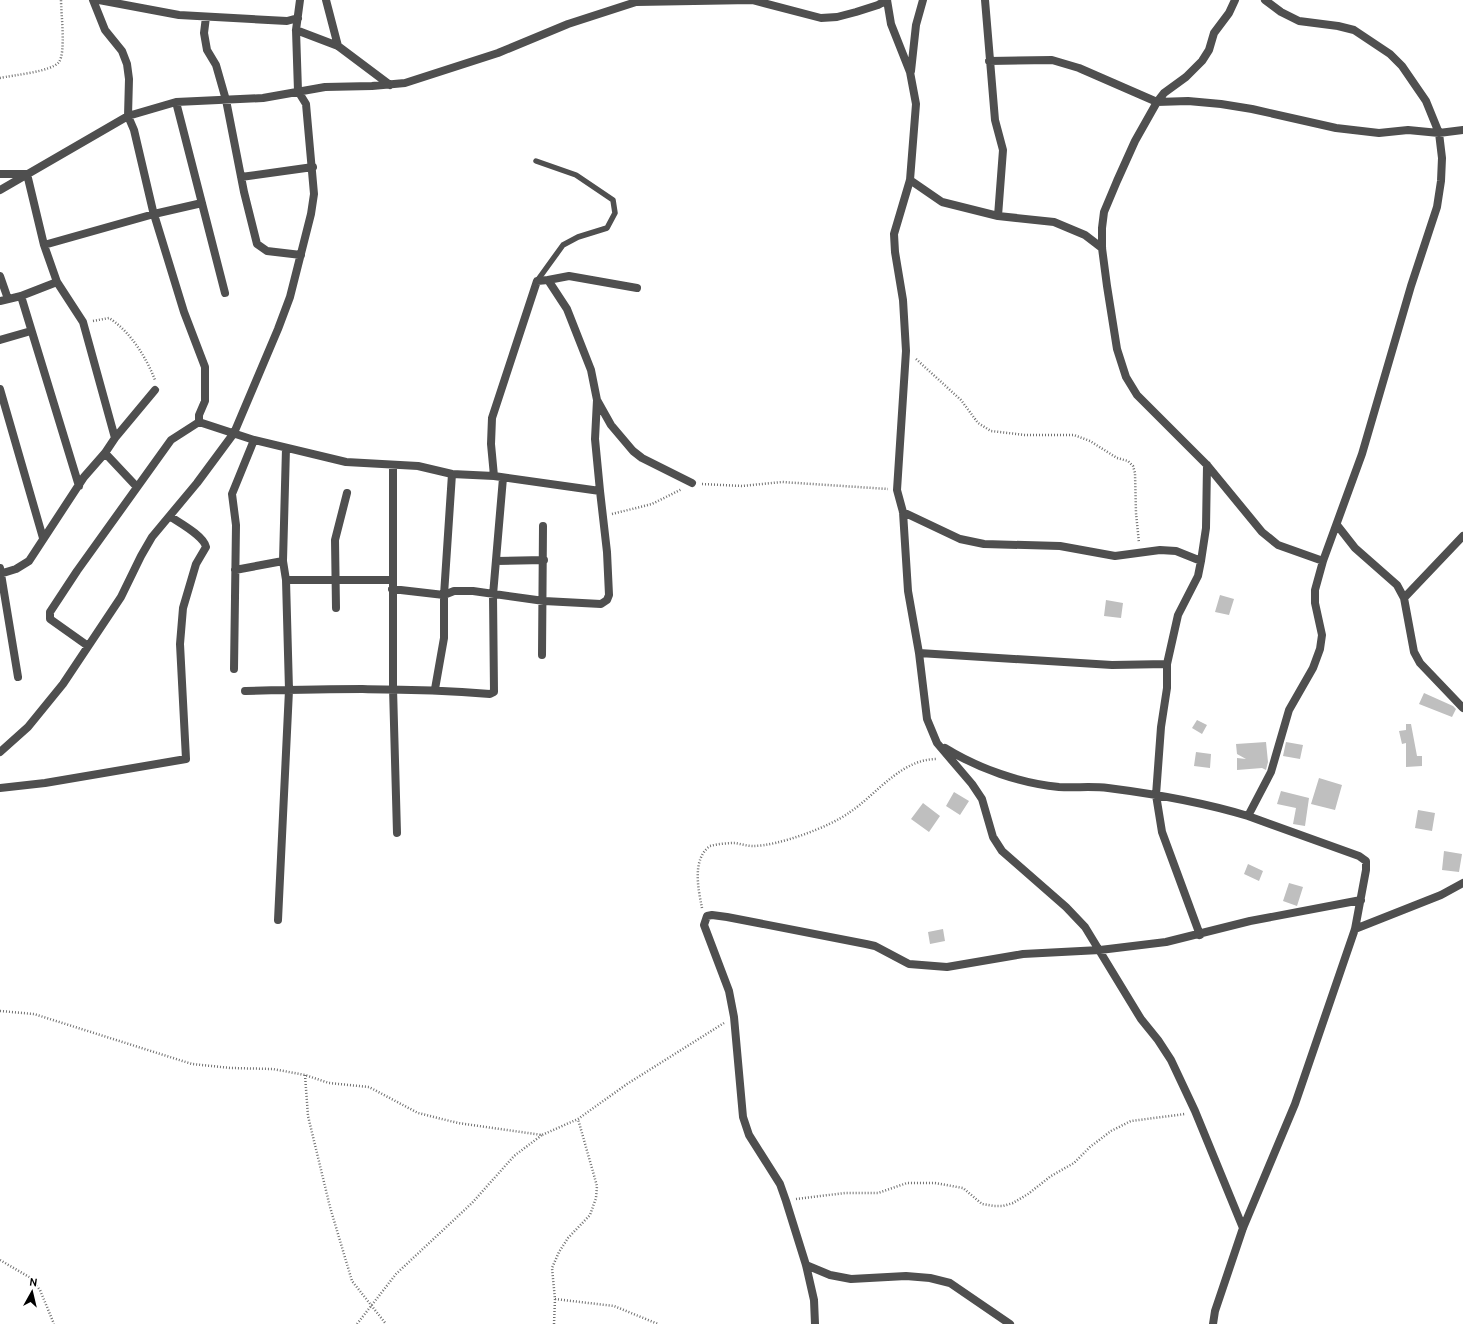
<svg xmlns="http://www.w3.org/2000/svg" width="1463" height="1324" viewBox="0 0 1463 1324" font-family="Cabin,sans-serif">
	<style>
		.building { fill: #bfbfbf }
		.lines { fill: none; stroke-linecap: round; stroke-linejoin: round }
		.path { stroke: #717171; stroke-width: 2.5; stroke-dasharray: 1 2; stroke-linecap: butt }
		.service { stroke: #4f4f4f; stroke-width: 5.5 }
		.minor { stroke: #4f4f4f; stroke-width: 8 }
	</style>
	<rect width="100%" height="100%" fill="#fff"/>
	<!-- building -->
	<path class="building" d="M 1220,595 L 1234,599 L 1229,615 L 1215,612 Z
		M 1106,600 L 1123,603 L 1121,618 L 1104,616 Z
		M 1424,693 L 1453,706 L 1456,709 L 1452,717 L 1419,704 Z
		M 1197,720 L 1207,725 L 1202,734 L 1192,728 Z
		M 1406,724 L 1411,724 L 1417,756 L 1422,756 L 1422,766 L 1406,767 L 1406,743 L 1402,744 L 1399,731 L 1406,730 Z
		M 1266,742 L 1268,762 L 1266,770 L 1262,768 L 1237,770 L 1237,758 L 1246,759 L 1237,754 L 1236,744 Z
		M 1286,742 L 1303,745 L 1300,759 L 1283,756 Z
		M 1196,752 L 1211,754 L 1210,768 L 1194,766 Z
		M 1319,778 L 1342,785 L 1335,810 L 1311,804 Z
		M 1281,791 L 1309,798 L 1305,826 L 1293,824 L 1296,808 L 1277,804 Z
		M 954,792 L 969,801 L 960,815 L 946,806 Z
		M 923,803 L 940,816 L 929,832 L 911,819 Z
		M 1418,810 L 1435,813 L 1432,831 L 1415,828 Z
		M 1444,851 L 1462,854 L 1459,872 L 1442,870 Z
		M 1248,864 L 1263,871 L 1259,881 L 1244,874 Z
		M 1289,883 L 1303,887 L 1297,906 L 1283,901 Z
		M 943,929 L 945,941 L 930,944 L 928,932 Z"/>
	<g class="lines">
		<!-- path -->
		<path class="path" d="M 0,78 C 13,75 51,72 59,62 C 66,52 61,13 61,0
			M 93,321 L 109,318 C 130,331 146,357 155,380
			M 916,359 L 961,400 L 978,423 L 991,431 L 1025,435 L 1074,435 L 1090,441 L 1117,458 L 1128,461 L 1133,466 L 1135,473 L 1136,513 L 1139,543
			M 702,484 L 742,486 L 782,482 L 888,489
			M 612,514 L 652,504 L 682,489
			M 702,908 C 698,888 692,859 710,846 C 718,844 727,843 735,843 C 741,844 747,846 753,846 C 778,846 830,827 850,812 C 877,794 901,759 937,759
			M 0,1011 L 34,1014 L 192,1064 L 231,1068 L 273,1069 L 305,1075 L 329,1083 L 369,1087 L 418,1113 L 458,1123 L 542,1135 L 578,1119 L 627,1084 L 724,1023
			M 305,1075 L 308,1116 L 330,1207 L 352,1281 L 386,1324
			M 796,1199 L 845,1193 L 878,1193 L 907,1183 L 935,1183 L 963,1188 L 982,1204 L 994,1206 L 1003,1206 L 1013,1203 L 1028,1194 L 1051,1176 L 1074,1163 L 1090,1147 L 1111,1131 L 1131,1121 L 1185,1114
			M 0,1260 L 29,1277 L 40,1290 L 54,1324
			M 555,1299 L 614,1306 L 658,1324
			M 357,1324 L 396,1274 L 472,1203 L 514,1156 L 542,1135
			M 554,1324 L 555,1299 L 552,1268 L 559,1252 L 568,1238 L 590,1215 L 596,1198 L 597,1186 L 578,1119"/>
		<!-- service -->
		<path class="service" d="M 536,161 L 576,175 L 613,200 L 615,213 L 607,228 L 578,237 L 563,245 L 537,281"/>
		<!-- minor -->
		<path class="minor" d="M 93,0 L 105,30 L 122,51 L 127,64 L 129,79 L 128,116 L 134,130 L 153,211 L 184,312 L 205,367 L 205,401 L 199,415 L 199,422 L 254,440 L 346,462 L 418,466 L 452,474 L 494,476 L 600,491 L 595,439 L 597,400
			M 99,0 L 179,15 L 287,21 L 298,18
			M 326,0 L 338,46
			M 887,0 L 891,24 L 910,72 L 916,104 L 910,180 L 894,234 L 895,252 L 903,300 L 906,351 L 897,490 L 903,512 L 908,591 L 919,653 L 927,719 L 937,743 L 972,784 L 982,799 L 993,837 L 1002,851 L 1066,907 L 1085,927 L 1141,1019 L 1158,1040 L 1171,1060 L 1195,1111 L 1243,1228
			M 985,0 L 995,120 L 1003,150 L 998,216
			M 1235,0 L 1229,13 L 1214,33 L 1209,50 L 1202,61 L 1186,77 L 1164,93 L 1157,102 L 1135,141 L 1117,181 L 1104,212 L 1102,228 L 1102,248 L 1107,286 L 1117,349 L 1126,377 L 1137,395 L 1207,465 L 1262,532 L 1278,545 L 1323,561
			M 206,17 L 204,33 L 207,50 L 216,65 L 226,100 L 244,192 L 257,244 L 267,251 L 301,255
			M 296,30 L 338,46 L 390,85
			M 989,61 L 1052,60 L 1079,68 L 1157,102 L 1188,101 L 1221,104 L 1252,109 L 1336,128 L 1379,133 L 1408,130 L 1439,133 L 1463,130
			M 911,71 L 916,25 L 923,0
			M 176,102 L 225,293
			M 0,174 L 27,174 L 44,245 L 57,282 L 83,322 L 115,438 L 105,453 L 136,486
			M 241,177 L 313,167
			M 910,180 L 942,202 L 998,216 L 1054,222 L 1085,235 L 1102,248
			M 0,190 L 128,116 L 176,102 L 263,98 L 325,87 L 372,86 L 405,83 L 498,53 L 568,24 L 636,2 L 752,0 L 821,18 L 837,17 L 856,12 L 878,5 L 887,0
			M 44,245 L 154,214 L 202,203
			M 0,276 L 8,299
			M 548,280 L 569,276 L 637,288
			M 21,296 L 79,486
			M 0,301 L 21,296 L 57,282
			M 0,340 L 31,331
			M 0,389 L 43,538
			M 115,438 L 155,390
			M 393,465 L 393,688 L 397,833
			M 494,476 L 491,444 L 492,418 L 537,281 L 548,280 L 567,309 L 591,370 L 597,400 L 611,425 L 633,451 L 642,458 L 692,483
			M 903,512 L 960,539 L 984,544 L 1060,546 L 1115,556 L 1160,550 L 1176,551 L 1201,561
			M 1337,525 L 1355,548 L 1397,585 L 1404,598 L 1414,652 L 1420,663 L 1463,708
			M 496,561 L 544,560
			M 0,568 L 18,677
			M 235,570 L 283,561
			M 0,574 L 16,569 L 29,561 L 84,477 L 105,453
			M 286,580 L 392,580
			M 392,589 L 444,595 L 454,591 L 473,591 L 544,601 L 601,604 L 607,600 L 609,595 L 607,552 L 600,491
			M 1404,598 L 1463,536
			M 336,608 L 335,540 L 347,493
			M 88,646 L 50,619 L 50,612 L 77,571 L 171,440 L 199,422
			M 919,653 L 1112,665 L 1167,664
			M 542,655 L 543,526
			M 234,669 L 236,525 L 232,494 L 254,440
			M 435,689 L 444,638 L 444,595 L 452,474
			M 245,691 C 327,689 408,687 490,694 L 494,692 L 493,595 L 503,478
			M 945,748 C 979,769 1020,783 1059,787 C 1075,788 1092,786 1108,788 C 1155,794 1202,802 1248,816
			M 0,752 L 28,727 L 63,684 L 121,597 L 141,556 L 152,537 L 197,483 L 234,433 L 278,329 L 290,297 L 311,214 L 314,194 L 306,104 L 298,91 L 296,30 L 300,0
			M 0,788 L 45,783 L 186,759 L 180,644 L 183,608 L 196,564 L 206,547 C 204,536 180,523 171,517
			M 278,920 L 289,690 L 286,580 L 283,561 L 286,448
			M 1355,929 L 1441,895 L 1463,883
			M 1200,935 L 1162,832 L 1156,795 L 1161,727 L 1167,688 L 1167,664 L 1178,615 L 1198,576 L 1201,561 L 1206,528 L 1207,465
			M 806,1265 L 830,1275 L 851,1279 L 906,1276 L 930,1278 L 950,1283 L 1010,1324
			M 815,1324 L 814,1300 L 806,1265 L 786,1201 L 780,1184 L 749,1135 L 743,1117 L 734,1017 L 729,991 L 704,925 L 707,916 L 712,915 L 727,917 L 866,944 L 875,946 L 909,964 L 947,967 L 1023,954 L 1100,950 L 1166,942 L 1250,921 L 1361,900
			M 1213,1324 L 1215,1311 L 1243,1228 L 1295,1104 L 1355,929 L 1366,870 L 1366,861 L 1359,856 L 1248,816 L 1271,772 L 1289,710 L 1313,668 L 1320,649 L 1322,635 L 1315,603 L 1315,590 L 1323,561 L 1362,454 L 1411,286 L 1437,207 L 1441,181 L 1442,158 L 1439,133 L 1426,101 L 1402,66 L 1390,54 L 1354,30 L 1338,26 L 1299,21 L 1281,12 L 1265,0"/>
	</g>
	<!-- north arrow -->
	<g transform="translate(32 1292) rotate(8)" stroke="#ffffff" stroke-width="3" paint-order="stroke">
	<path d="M0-3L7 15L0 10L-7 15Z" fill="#000000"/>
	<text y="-6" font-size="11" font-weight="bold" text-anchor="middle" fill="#000000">N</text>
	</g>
</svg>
